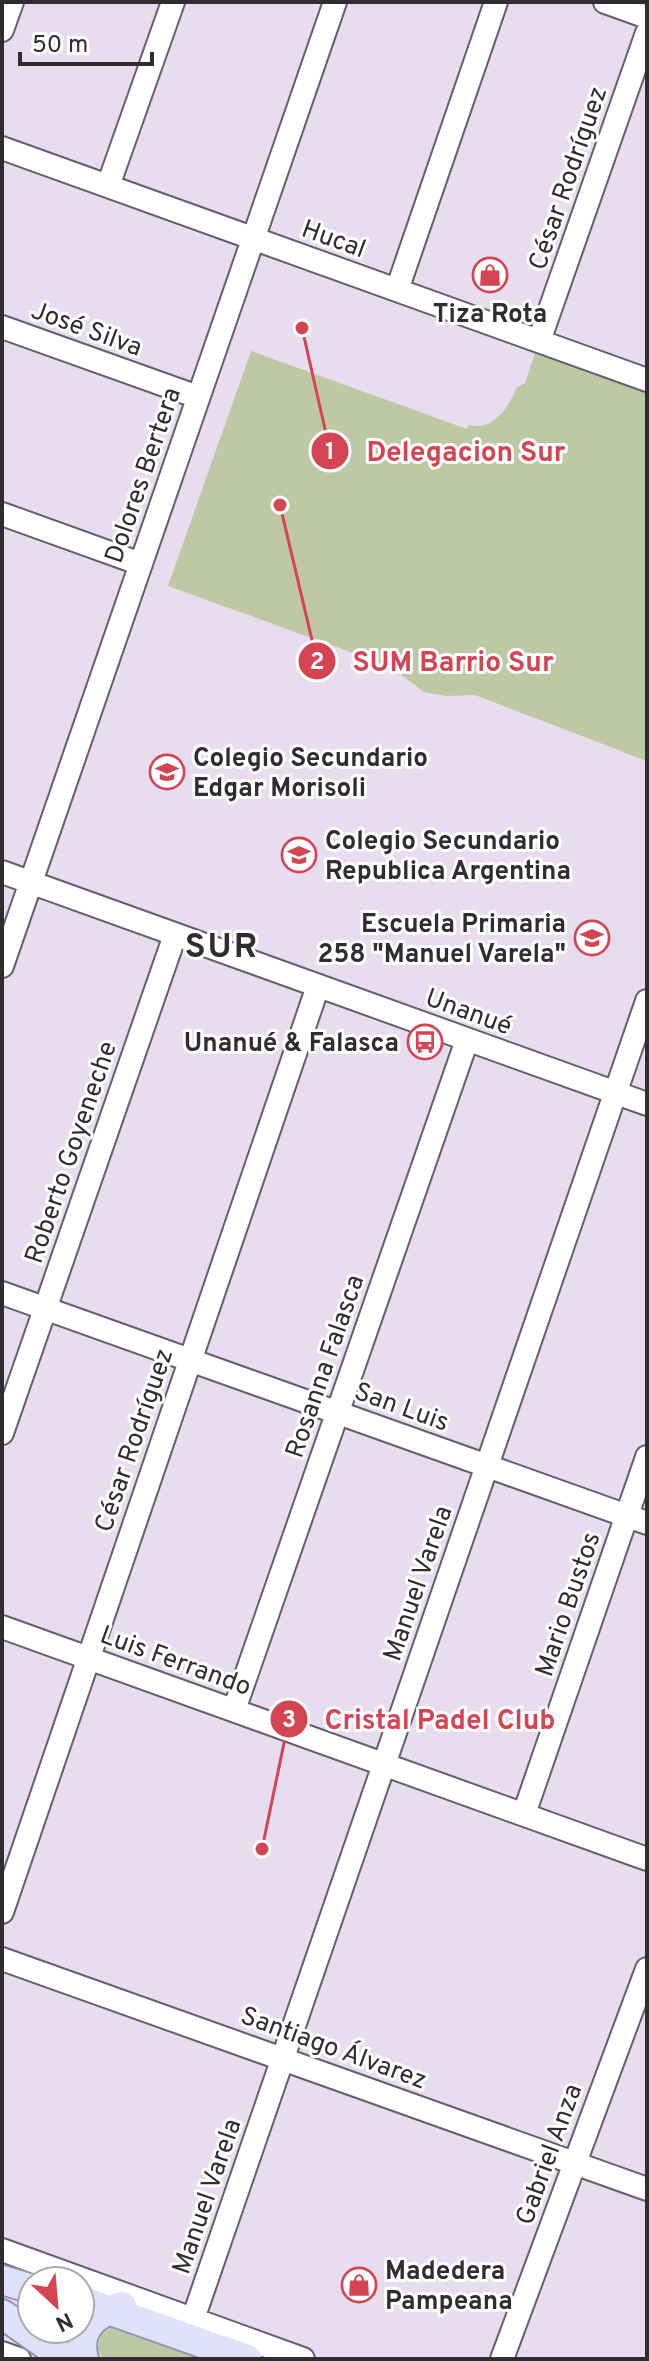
<svg xmlns="http://www.w3.org/2000/svg" width="649" height="2361" viewBox="0 0 649 2361" font-family="Overpass,sans-serif">
	<style>
		.green { fill: #bfc8a5 }
		.lines { fill: none; stroke-linecap: round; stroke-linejoin: round }
		.minor-casing { stroke: #665e6c; stroke-width: 26 }
		.major-casing { stroke: #9495b1; stroke-width: 32 }
		.minor { stroke: #fff; stroke-width: 22 }
		.major { stroke: #dfe2f9; stroke-width: 28 }
		.labels { text-anchor: middle; stroke-width: 6; stroke-linejoin: round; paint-order: stroke }
		.street-label { font-size: 26px; fill: #302c32; stroke: #fff }
		.poi-label { font-size: 26px; font-weight: bold; fill: #302c32; stroke: #fff; text-anchor: start }
		.district-label { font-size: 34px; font-weight: bold; letter-spacing: 2px; fill: #302c32; stroke: #fff }
		.leader { fill: none; stroke: #d44452; stroke-width: 3 }
		.callout-dot { fill: #d44452; stroke: #fff; stroke-width: 3 }
		.mark-label { font-size: 24px; text-anchor: middle; font-weight: bold; fill: #fff }
		.callout-label { font-size: 28px; text-anchor: middle; font-weight: bold; fill: #d44452; stroke: #fff; stroke-width: 6; stroke-linejoin: round; paint-order: stroke }
	</style>
	<rect width="100%" height="100%" fill="#e7ddee"/>
	<!-- green -->
	<path class="green" d="M 538,344 L 647,382 L 647,761 L 475,695 L 447,696 L 424,692 L 389,666 L 168,586 L 251,351 L 467,429 L 468,425 C 493,431 509,408 516,388 L 525,383 Z
		M 116,2324 L 223,2359 L 103,2359 L 98,2349 L 101,2335 Z"/>
	<g class="lines">
		<!-- minor casing -->
		<g class="minor-casing">
			<path id="minor" d="M 605,2 L 647,17
				M 2,30 L 12,2
				M 2,148 L 647,380
				M 108,186 L 173,2
				M 397,290 L 496,2
				M 2,327 L 198,397
				M 539,341 L 647,33
				M 2,514 L 141,564
				M 2,872 L 647,1104
				M 2,966 L 335,2
				M 2,1293 L 647,1523
				M 2,1433 L 175,935
				M 2,1627 L 647,1859
				M 234,1710 L 467,1040
				M 524,1814 L 647,1457
				M 2,1912 L 318,986
				M 2,1959 L 647,2189
				M 2,2250 L 303,2359
				M 193,2319 L 647,1001
				M 2,2353 L 19,2359
				M 502,2359 L 647,1969"/>
		</g>
		<!-- major casing -->
		<g class="major-casing">
			<path id="major" d="M 2,2280 L 32,2289
				M 80,2300 L 247,2359
				M 2,2314 L 66,2359
				M 84,2359 C 76,2329 95,2313 122,2306"/>
		</g>
		<!-- minor -->
		<use href="#minor" class="minor"/>
		<!-- major -->
		<use href="#major" class="major"/>
	</g>
	<!-- icons -->
	<defs>
		<g id="shop-ring" transform="scale(1.8)"><circle r="9.5" fill="#fff" stroke="#d44452" stroke-width="1.5"/><path d="M-5-2.5h2.3a2.7 3.5 0 0 1 5.4 0H5L5.5 6h-11ZM-1.5-2.5h3a1.5 2.3 0 0 0-3 0Z" fill="#d44452"/></g>
		<g id="university-ring" transform="scale(1.8)"><circle r="9.5" fill="#fff" stroke="#d44452" stroke-width="1.5"/><path d="M0-5L7-2L0 1L-7-2ZM-4 1L0 2.5L4 1V4Q0 6-4 4Z" fill="#d44452"/></g>
		<g id="school-ring" transform="scale(1.8)"><circle r="9.5" fill="#fff" stroke="#d44452" stroke-width="1.5"/><path d="M0-5L7-2L0 1L-7-2ZM-4 1L0 2.5L4 1V4Q0 6-4 4Z" fill="#d44452"/></g>
		<g id="bus-ring" transform="scale(1.8)"><circle r="9.5" fill="#fff" stroke="#d44452" stroke-width="1.5"/><path d="M-5-6H5V4H4V6H2V4H-2V6H-4V4H-5ZM-3.5-4V0h7V-4ZM-3.5 1.2v1.5H-2V1.2ZM2 1.2v1.5H3.5V1.2Z" fill="#d44452"/></g>
	</defs>
	<g fill-rule="evenodd">
		<use href="#shop-ring" x="490" y="275"/>
		<use href="#university-ring" x="167" y="772"/>
		<use href="#university-ring" x="299" y="855"/>
		<use href="#school-ring" x="592" y="938"/>
		<use href="#bus-ring" x="425" y="1042"/>
		<use href="#shop-ring" x="359" y="2285"/>
	</g>
	<g class="labels">
		<!-- street labels -->
		<g class="street-label">
			<text transform="translate(567 178) rotate(-71)" y="9">César Rodríguez</text>
			<text transform="translate(334 238) rotate(20)" y="9">Hucal</text>
			<text transform="translate(87 328) rotate(20)" y="9">José Silva</text>
			<text transform="translate(142 475) rotate(-71)" y="9">Dolores Bertera</text>
			<text transform="translate(469 1011) rotate(20)" y="9">Unanué</text>
			<text transform="translate(70 1152) rotate(-71)" y="9">Roberto Goyeneche</text>
			<text transform="translate(324 1366) rotate(-71)" y="9">Rosanna Falasca</text>
			<text transform="translate(402 1406) rotate(20)" y="9">San Luis</text>
			<text transform="translate(133 1440) rotate(-71)" y="9">César Rodríguez</text>
			<text transform="translate(417 1583) rotate(-71)" y="9">Manuel Varela</text>
			<text transform="translate(567 1604) rotate(-71)" y="9">Mario Bustos</text>
			<text transform="translate(176 1660) rotate(20)" y="9">Luis Ferrando</text>
			<text transform="translate(334 2047) rotate(20)" y="9">Santiago Álvarez</text>
			<text transform="translate(548 2154) rotate(-70)" y="9">Gabriel Anza</text>
			<text transform="translate(206 2196) rotate(-71)" y="9">Manuel Varela</text>
		</g>
		<!-- poi labels -->
		<g class="poi-label">
			<text x="490" y="322" text-anchor="middle">Tiza Rota</text>
			<text x="193" y="766">Colegio Secundario<tspan x="193" dy="30">Edgar Morisoli</tspan></text>
			<text x="325" y="849">Colegio Secundario<tspan x="325" dy="30">Republica Argentina</tspan></text>
			<text x="566" y="932" text-anchor="end">Escuela Primaria<tspan x="566" dy="30">258 "Manuel Varela"</tspan></text>
			<text x="399" y="1051" text-anchor="end">Unanué &amp; Falasca</text>
			<text x="385" y="2279">Madedera<tspan x="385" dy="30">Pampeana</tspan></text>
		</g>
		<!-- district labels -->
		<g class="district-label">
			<text x="222" y="957">SUR</text>
		</g>
	</g>
	<!-- callouts -->
	<path class="leader" d="M302 328L330 451M280 505L317 661M262 1849L289 1719"/>
	<g class="callout-dot">
		<circle cx="302" cy="328" r="8"/>
		<circle cx="280" cy="505" r="8"/>
		<circle cx="262" cy="1849" r="8"/>
		<circle cx="330" cy="451" r="20"/>
		<circle cx="317" cy="661" r="20"/>
		<circle cx="289" cy="1719" r="20"/>
	</g>
	<g class="mark-label">
		<text x="330" y="459">1</text>
		<text x="317" y="669">2</text>
		<text x="289" y="1727">3</text>
	</g>
	<g class="callout-label">
		<text x="466" y="461">Delegacion Sur</text>
		<text x="453" y="671">SUM Barrio Sur</text>
		<text x="440" y="1729">Cristal Padel Club</text>
	</g>
	<!-- border -->
	<rect width="649" height="2361" fill="none" stroke="#302c32" stroke-width="8"/>
	<!-- north arrow -->
	<g transform="translate(56 2305) rotate(154)"><circle r="38" fill="#ffffff" stroke="#acabad" stroke-width="2"/>
	<path d="M0-6L14 30L0 20L-14 30Z" fill="#d44452"/>
	<text y="-12" font-size="22" font-weight="bold" text-anchor="middle" fill="#302c32">N</text>
	</g>
	<!-- scale -->
	<path d="M20 52v12h132v-12" fill="none" stroke="#302c32" stroke-width="4"/>
	<text x="32" y="52" font-size="24" fill="#302c32" stroke="#ffffff" stroke-width="6" paint-order="stroke">50 m</text>
</svg>
